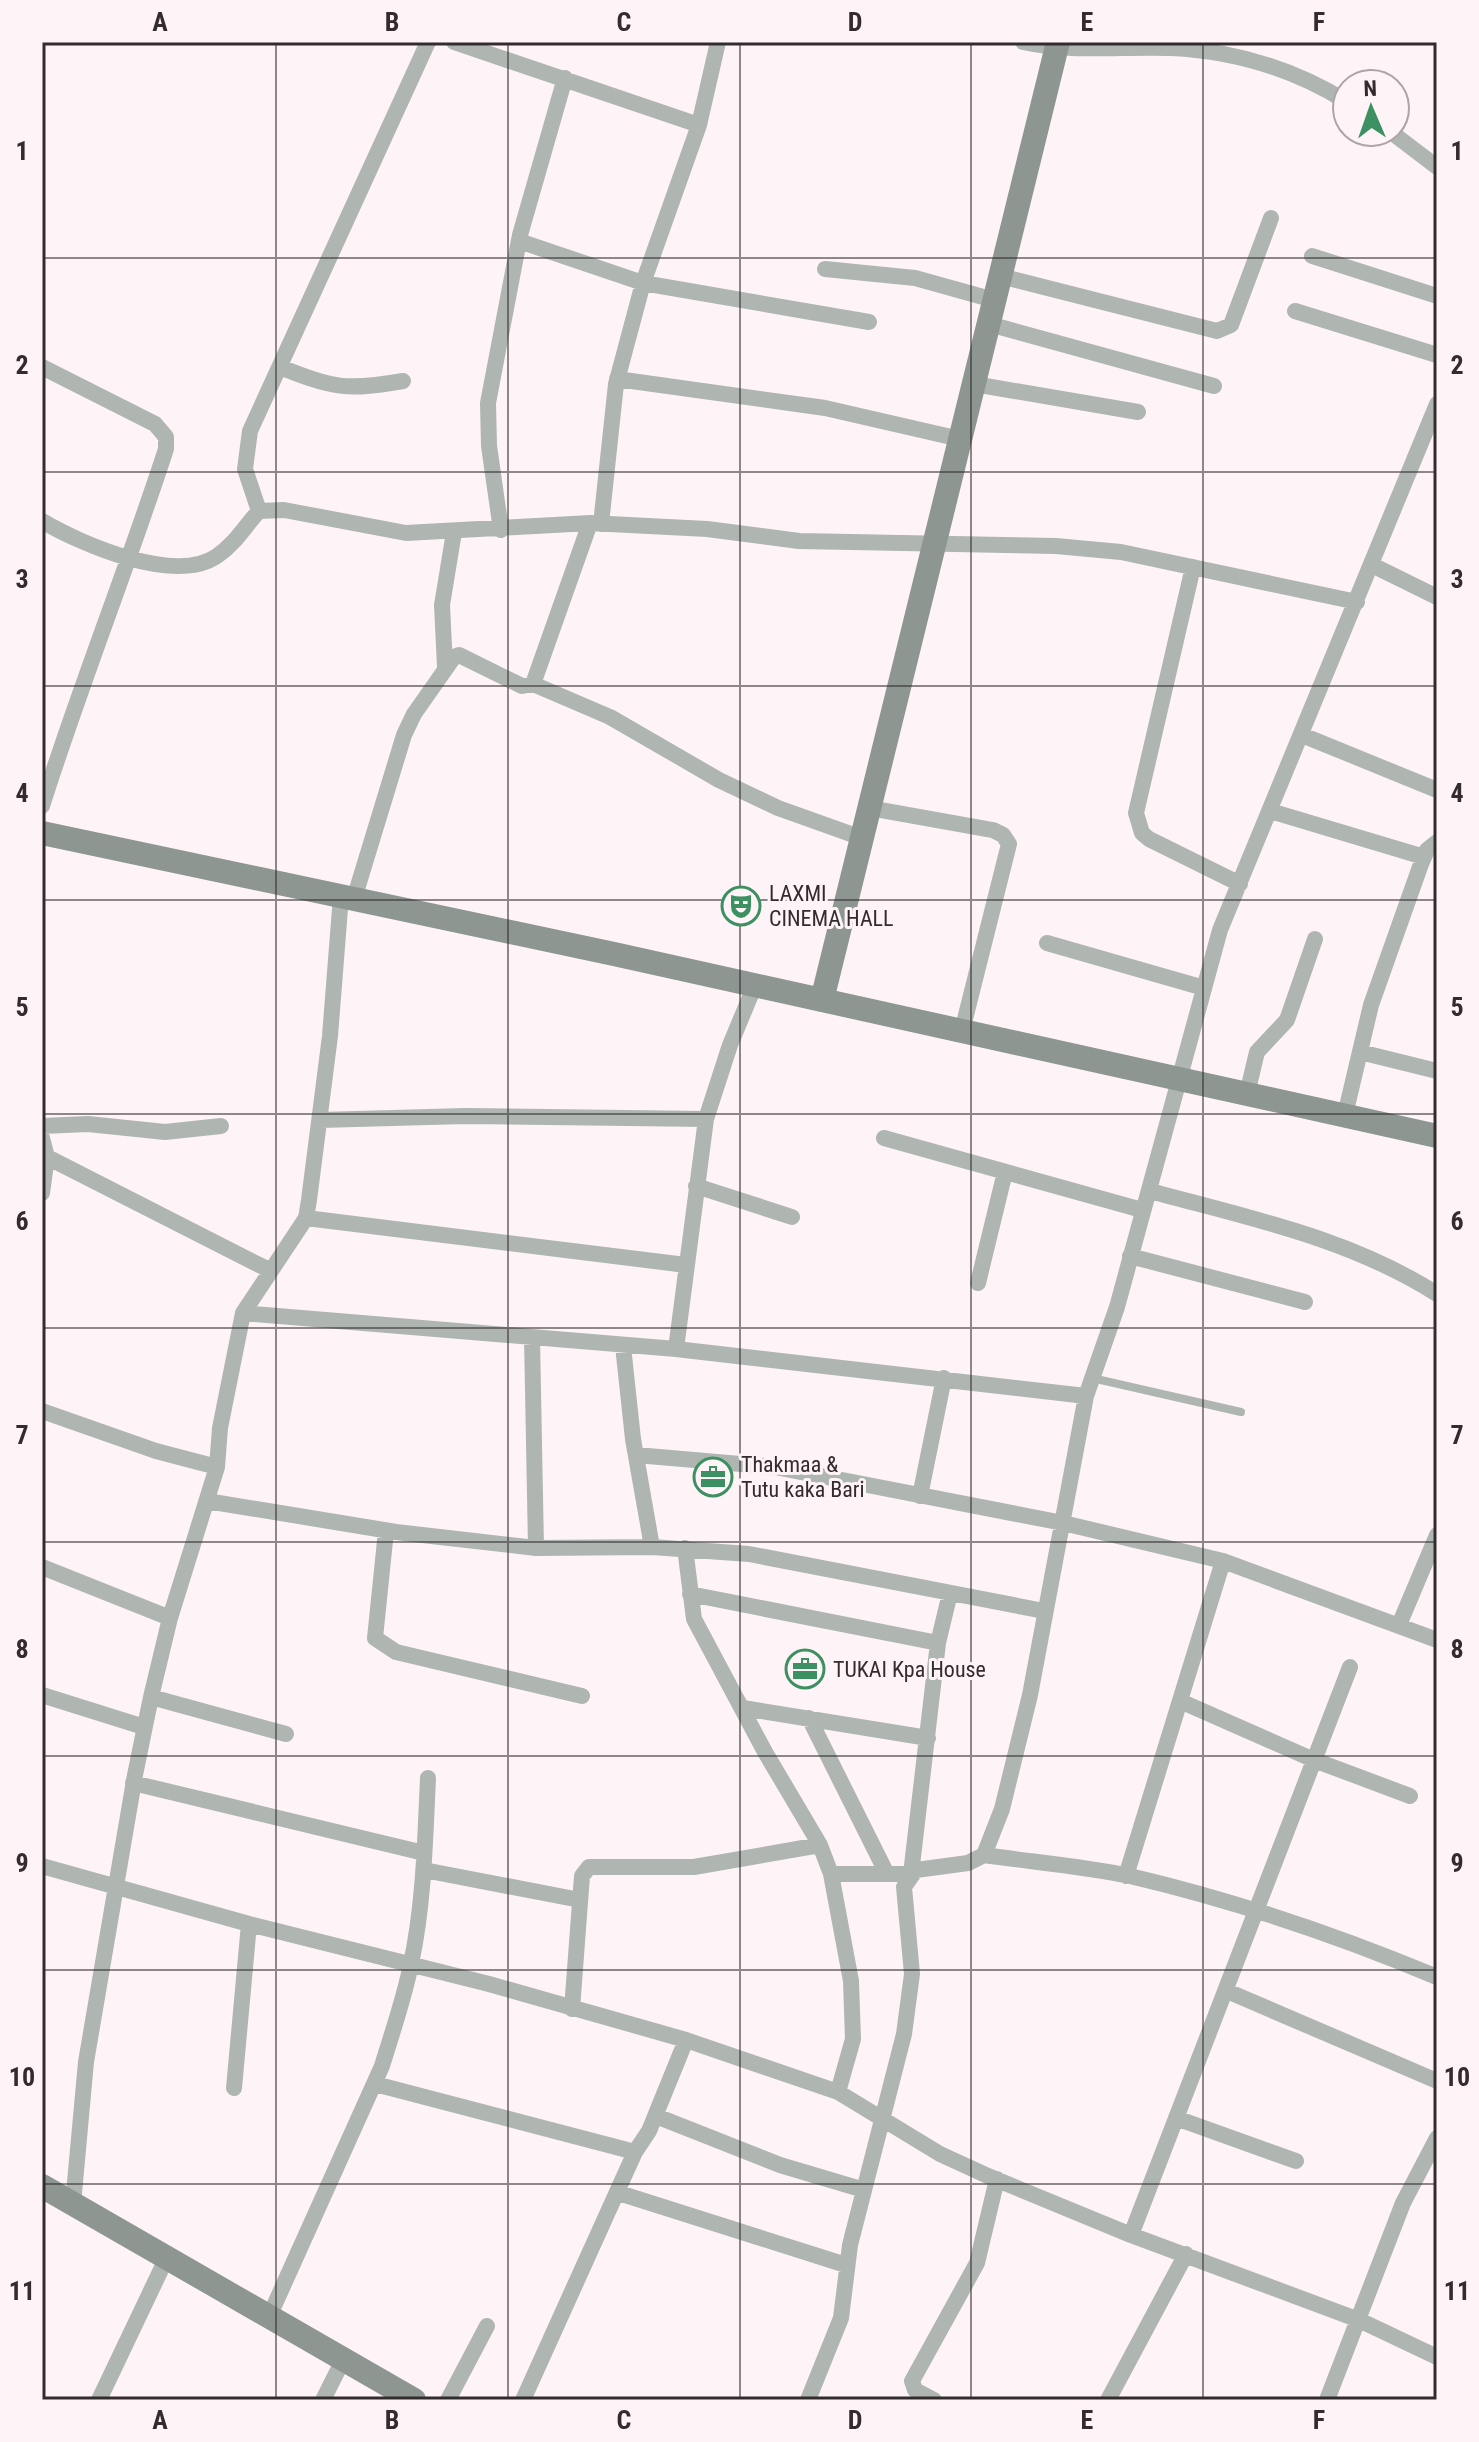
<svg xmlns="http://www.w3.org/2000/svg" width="1479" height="2442" viewBox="0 0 1479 2442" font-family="'Roboto Condensed',sans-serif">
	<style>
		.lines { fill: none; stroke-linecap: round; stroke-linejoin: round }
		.lane { stroke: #afb6b1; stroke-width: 8 }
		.street { stroke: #afb6b1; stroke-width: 16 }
		.secondary { stroke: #8d9690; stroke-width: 24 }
		.grid { fill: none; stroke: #332c2f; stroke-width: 2; stroke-opacity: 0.55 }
		.labels { text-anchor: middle; stroke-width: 6; stroke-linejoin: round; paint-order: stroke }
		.poi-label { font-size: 22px; fill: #332c2f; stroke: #fef4f8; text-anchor: start }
		.neatline { fill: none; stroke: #332c2f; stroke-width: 3 }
		.grid-label { font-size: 26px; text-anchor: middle; font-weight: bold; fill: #332c2f }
	</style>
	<rect width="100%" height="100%" fill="#fef4f8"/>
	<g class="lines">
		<!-- lane -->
		<path class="lane" d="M 1092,1378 L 1241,1412"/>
		<!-- street -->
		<path class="street" d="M 454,42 L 699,125
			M 1023,42 C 1072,53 1121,46 1171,48 C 1234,51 1294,69 1347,102
			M 1391,132 L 1437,167
			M 519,241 L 643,283 L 869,322
			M 1312,256 L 1437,296
			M 825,269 L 915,278 L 994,300
			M 1000,276 L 1217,331 L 1231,325 L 1271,218
			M 1295,311 L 1437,355
			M 989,324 L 1214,386
			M 42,367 L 155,424 L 166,437 L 166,449 C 127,569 80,686 42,806
			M 280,367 C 333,388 346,391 403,381
			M 617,379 L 825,408 L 960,439
			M 974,384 L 1138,412
			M 259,511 L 245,469 L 250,431 L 428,42
			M 42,521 C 81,544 175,585 217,556 C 235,544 245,526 259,511 L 284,510 L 406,533 L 590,523 L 707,529 L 799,541 L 1056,546 L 1121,552 L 1357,602
			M 601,524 L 616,384 L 643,283 L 699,125 L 718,42
			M 501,530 L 489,446 L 488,403 L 520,235 L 565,78
			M 1372,565 L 1437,597
			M 1193,567 L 1136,813 L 1142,833 L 1149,839 L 1240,884
			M 445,667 L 442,605 L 454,532
			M 533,684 L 610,717 L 719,780 L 778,808 L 862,838
			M 1302,735 L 1437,790
			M 870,808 L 993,830 L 1003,835 L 1009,844 L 962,1031
			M 1270,811 L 1424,857
			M 354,899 L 404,735 L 414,714 L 454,657 L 459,655 L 522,686 L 533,684 L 590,523
			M 1047,943 L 1204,988
			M 1360,1052 L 1437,1071
			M 1247,1094 L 1257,1052 L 1287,1020 L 1315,939
			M 1345,1115 L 1371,1005 L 1421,864 L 1427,850 L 1437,842
			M 320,1120 L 465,1116 L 706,1119
			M 42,1126 L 88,1124 L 165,1132 L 221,1126
			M 42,1138 L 47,1157 L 42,1193
			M 884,1138 L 1142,1210
			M 47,1157 L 269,1270
			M 696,1186 L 792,1217
			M 1150,1191 C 1249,1218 1349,1238 1437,1294
			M 306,1218 L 686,1265
			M 1130,1256 L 1305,1302
			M 978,1283 L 1005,1172
			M 243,1313 L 676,1349 L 1086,1396
			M 532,1337 L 536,1548
			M 623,1346 L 633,1439 L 652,1547
			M 676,1349 L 706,1119 L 730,1045 L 755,985
			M 42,1411 L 156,1451 L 217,1467
			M 636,1455 L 775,1467 L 1063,1523 L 1223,1561 L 1437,1640
			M 920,1496 L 944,1378
			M 207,1501 L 396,1532 L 536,1548 L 652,1547 L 749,1554 L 1044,1611
			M 386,1531 L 375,1638 L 396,1652 L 582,1696
			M 685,1548 L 694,1619 L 765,1752 L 820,1845 L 831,1874 L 851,1981 L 853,2039 L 838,2092
			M 42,1567 L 170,1618
			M 690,1594 L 938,1643
			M 1399,1625 L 1437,1535
			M 42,1695 L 144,1727
			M 151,1697 L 286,1734
			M 1180,1701 L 1314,1760 L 1410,1796
			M 743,1708 L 928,1738
			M 809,1718 L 887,1874
			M 133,1783 L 424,1853
			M 984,1855 C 1032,1862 1082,1866 1130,1876 C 1236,1901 1337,1935 1437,1977
			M 42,1866 L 249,1924 L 489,1984 L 686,2040 L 838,2092 L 940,2154 L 988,2176 L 1131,2235 L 1359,2320 L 1437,2357
			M 424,1870 L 580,1900
			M 831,1874 L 911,1874 L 938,1643 L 950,1593
			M 1126,1876 L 1223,1561
			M 1227,1991 L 1437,2081
			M 572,2009 L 582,1876 L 589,1867 L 694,1867 L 820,1845
			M 375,2084 L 635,2152
			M 234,2088 L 249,1924
			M 656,2116 L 780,2165 L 864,2190
			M 1176,2118 L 1296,2161
			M 619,2193 L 846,2265
			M 73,2204 L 86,2062 L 135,1775 L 151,1697 L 170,1618 L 217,1467 L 220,1428 L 243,1313 L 306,1218 L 309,1200 L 330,1036 L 341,896
			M 1131,2235 L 1350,1667
			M 269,2317 L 382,2066 C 392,2033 404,1999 411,1964 C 424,1903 425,1841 428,1778
			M 99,2400 L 167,2257
			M 323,2400 L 343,2360
			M 448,2400 L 487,2326
			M 523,2400 L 635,2152 L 649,2131 L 686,2040
			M 808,2400 L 841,2318 L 850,2245 L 904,2034 L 912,1974 L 904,1887 L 916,1870 L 968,1863 L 984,1855 L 1002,1809 L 1030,1695 L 1086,1396 L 1117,1307 L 1220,930 L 1437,404
			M 934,2400 L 915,2390 L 912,2381 L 977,2263 L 997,2179
			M 1108,2400 L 1186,2254
			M 1327,2400 L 1403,2203 L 1437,2138"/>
		<!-- secondary -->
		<path class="secondary" d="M 42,833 L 614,954 L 1437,1136
			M 822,1000 L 1058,42
			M 42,2186 L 414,2400"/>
	</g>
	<!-- grid -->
	<path class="grid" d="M 276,42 L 276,2400M 508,42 L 508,2400M 740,42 L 740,2400M 971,42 L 971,2400M 1203,42 L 1203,2400M 42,258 L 1437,258M 42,472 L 1437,472M 42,686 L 1437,686M 42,900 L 1437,900M 42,1114 L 1437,1114M 42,1328 L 1437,1328M 42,1542 L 1437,1542M 42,1756 L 1437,1756M 42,1970 L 1437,1970M 42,2184 L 1437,2184"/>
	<!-- icons -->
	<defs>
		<g id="theatre-ring" transform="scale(2)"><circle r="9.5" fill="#fef4f8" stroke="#3d9062" stroke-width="1.5"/><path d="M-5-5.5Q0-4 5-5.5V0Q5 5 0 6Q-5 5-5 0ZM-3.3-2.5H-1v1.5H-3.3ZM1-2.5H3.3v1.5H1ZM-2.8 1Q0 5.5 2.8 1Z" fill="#3d9062"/></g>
		<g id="office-ring" transform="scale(2)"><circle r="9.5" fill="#fef4f8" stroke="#3d9062" stroke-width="1.5"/><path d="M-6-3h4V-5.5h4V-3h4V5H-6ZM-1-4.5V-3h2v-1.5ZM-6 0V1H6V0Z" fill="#3d9062"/></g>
	</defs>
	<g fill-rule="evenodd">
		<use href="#theatre-ring" x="741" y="906"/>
		<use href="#office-ring" x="713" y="1477"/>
		<use href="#office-ring" x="805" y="1669"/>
	</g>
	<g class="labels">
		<!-- poi labels -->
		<g class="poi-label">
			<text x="769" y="901">LAXMI<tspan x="769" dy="25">CINEMA HALL</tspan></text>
			<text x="741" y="1472">Thakmaa &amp;<tspan x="741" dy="25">Tutu kaka Bari</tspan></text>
			<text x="833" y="1677">TUKAI Kpa House</text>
		</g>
	</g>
	<!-- border -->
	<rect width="1479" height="2442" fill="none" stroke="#fef4f8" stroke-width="88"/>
	<!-- north arrow -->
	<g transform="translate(1371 108) rotate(358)"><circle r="38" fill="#fef4f8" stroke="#ada4a8" stroke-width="2"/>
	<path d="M0-6L14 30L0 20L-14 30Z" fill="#3d9062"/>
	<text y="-12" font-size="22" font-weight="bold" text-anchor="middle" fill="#332c2f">N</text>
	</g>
	<rect x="44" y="44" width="1391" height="2354" class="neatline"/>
	<g class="grid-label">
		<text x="160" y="31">A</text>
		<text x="392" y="31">B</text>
		<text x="624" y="31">C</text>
		<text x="855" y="31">D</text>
		<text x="1087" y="31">E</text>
		<text x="1319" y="31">F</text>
		<text x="22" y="160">1</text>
		<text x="1457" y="160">1</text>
		<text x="22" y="374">2</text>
		<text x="1457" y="374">2</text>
		<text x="22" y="588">3</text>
		<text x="1457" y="588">3</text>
		<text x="22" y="802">4</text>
		<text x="1457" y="802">4</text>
		<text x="22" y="1016">5</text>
		<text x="1457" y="1016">5</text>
		<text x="22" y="1230">6</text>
		<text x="1457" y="1230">6</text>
		<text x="22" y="1444">7</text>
		<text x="1457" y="1444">7</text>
		<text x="22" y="1658">8</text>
		<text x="1457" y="1658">8</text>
		<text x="22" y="1872">9</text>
		<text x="1457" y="1872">9</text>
		<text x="22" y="2086">10</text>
		<text x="1457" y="2086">10</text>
		<text x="22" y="2300">11</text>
		<text x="1457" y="2300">11</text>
		<text x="160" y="2429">A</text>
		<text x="392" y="2429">B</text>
		<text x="624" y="2429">C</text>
		<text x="855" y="2429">D</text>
		<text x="1087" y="2429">E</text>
		<text x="1319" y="2429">F</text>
	</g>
</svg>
